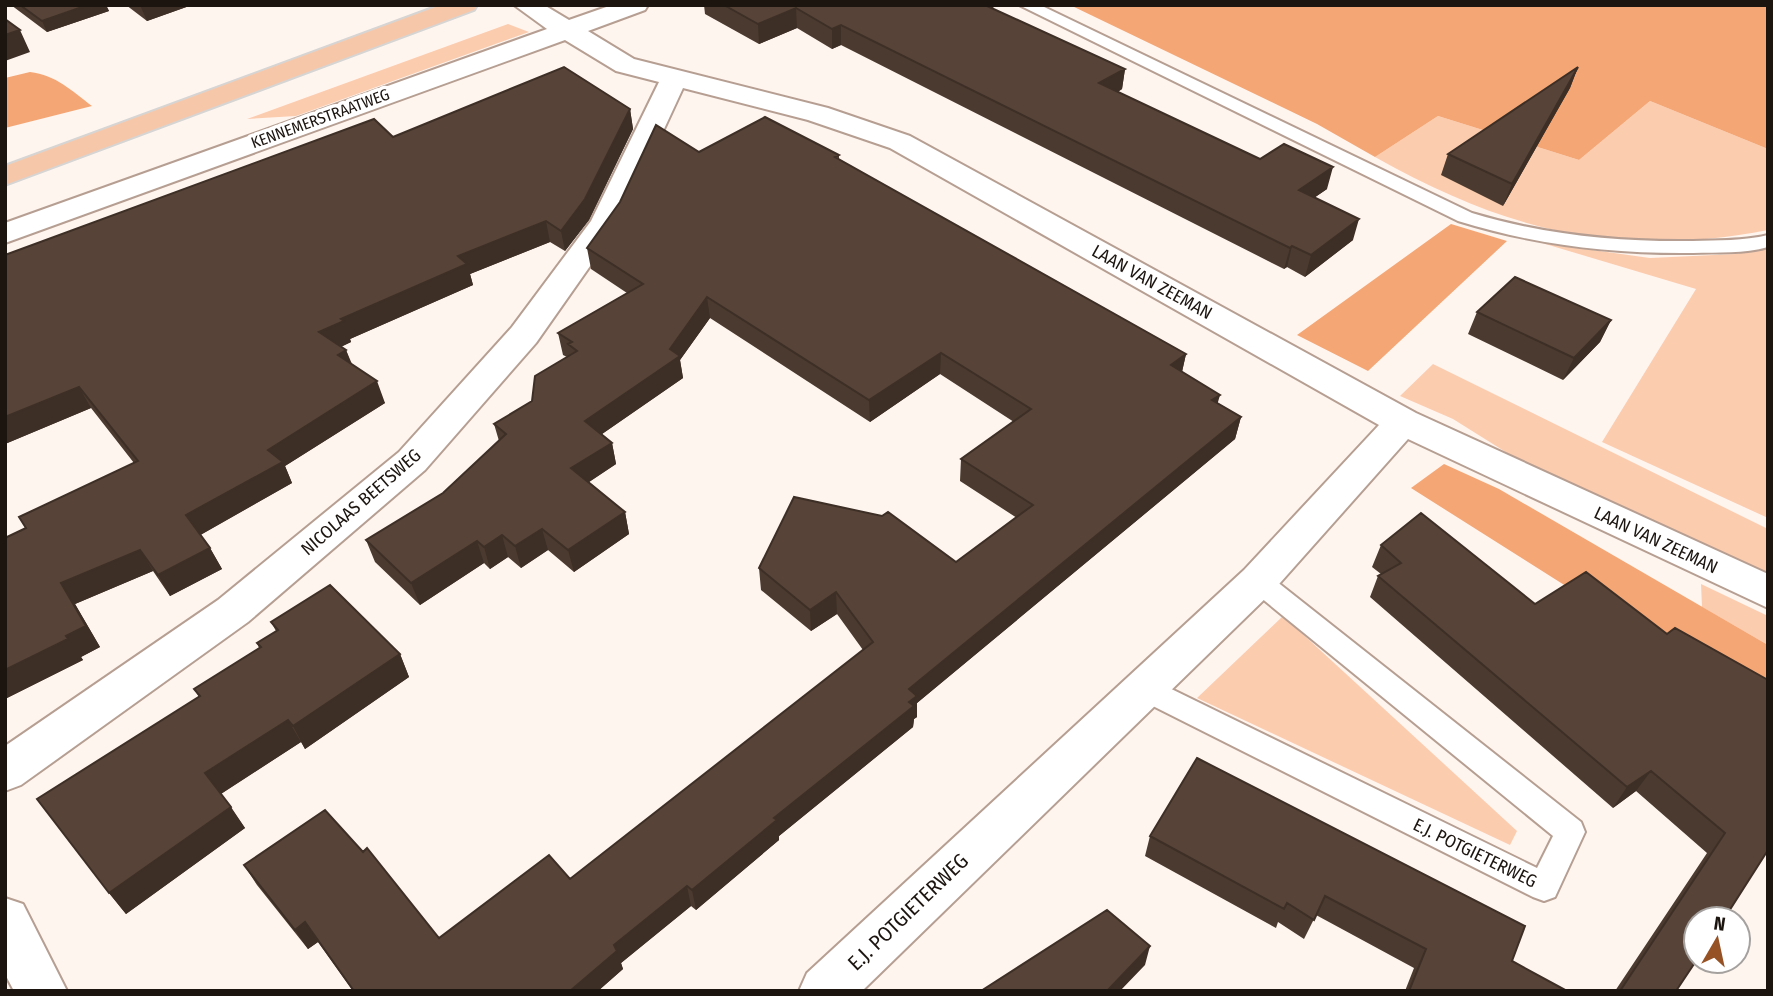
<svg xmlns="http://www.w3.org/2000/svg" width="1773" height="996" viewBox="0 0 1773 996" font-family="'Fira Sans Condensed',sans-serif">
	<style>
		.green { fill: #fcccaf }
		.forest { fill: #f4a675 }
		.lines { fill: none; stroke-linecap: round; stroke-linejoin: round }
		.service-casing { stroke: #b69f92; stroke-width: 4 }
		.minor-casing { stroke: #b69f92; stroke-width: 4 }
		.primary-casing { stroke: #d6d5d4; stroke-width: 4 }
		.service { fill: #fff; fill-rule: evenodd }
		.minor { fill: #fff; fill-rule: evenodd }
		.primary { fill: #f7c7aa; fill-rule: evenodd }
		.wall { fill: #4b3a2f }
		.shaded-wall { fill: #3d2f26 }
		.building { fill: #574337; stroke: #3d2f26; stroke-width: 2 }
		.labels { text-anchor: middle; stroke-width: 7; stroke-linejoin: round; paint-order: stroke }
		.far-street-label { font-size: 16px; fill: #1c140f; stroke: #fff }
		.street-label { font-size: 18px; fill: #1c140f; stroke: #fff }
		.near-street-label { font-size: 21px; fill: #1c140f; stroke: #fff }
	</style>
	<rect width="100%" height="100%" fill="#fff5ef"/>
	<!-- green -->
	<path class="green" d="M 508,24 L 529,32 L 296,116 L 247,119 Z
		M 1650,101 L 1768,149 L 1768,230 C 1617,259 1507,231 1375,157 L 1438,116 L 1579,160 Z
		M 1542,243 L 1650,258 L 1735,254 L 1768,248 L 1768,518 L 1602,442 L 1696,289 Z
		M 1433,364 L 1768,529 L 1768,578 L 1555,483 L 1453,419 L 1400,396 Z
		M 1701,584 L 1768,616 L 1768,645 L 1702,607 Z
		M 1283,616 L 1517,831 L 1510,845 L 1197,698 Z"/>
	<!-- forest -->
	<path class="forest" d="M 1070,5 L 1768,5 L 1768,149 L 1650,101 L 1579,160 L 1438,116 L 1375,157 L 1317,124 Z
		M 30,72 C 56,75 72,91 92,106 L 5,128 L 5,78 Z
		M 1451,224 L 1507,241 L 1368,371 L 1297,335 Z
		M 1444,464 L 1499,489 L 1768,645 L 1768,714 L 1411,488 Z"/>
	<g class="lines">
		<!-- service casing -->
		<g class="service-casing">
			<path id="service" d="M 1019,5 L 1040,5 L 1472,213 C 1545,235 1618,242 1693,241 C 1718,240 1744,241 1768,235 L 1768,247 C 1744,254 1718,252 1693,253 C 1612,254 1535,245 1458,221 Z
				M 1258,571 L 1267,574 L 1581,822 L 1585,832 L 1555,897 L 1544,901 L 1533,897 L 1133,696 L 1129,688 L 1133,680 L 1143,677 L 1153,680 L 1537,868 L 1553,836 L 1249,588 L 1245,581 L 1249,574 Z"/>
		</g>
		<!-- minor casing -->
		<g class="minor-casing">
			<path id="minor" d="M 514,5 L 544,5 L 569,20 L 612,5 L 648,5 L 645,10 L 588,31 L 634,59 L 828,108 L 910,136 L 1416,413 L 1768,574 L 1768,608 L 1408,439 L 1272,592 L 862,991 L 799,991 L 807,973 L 1244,570 L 1379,425 L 890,148 L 808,120 L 683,88 L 621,222 L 536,343 L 425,470 L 248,622 L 21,785 L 5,791 L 5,746 L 218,600 L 399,452 L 512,327 L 591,221 L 659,82 L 616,71 L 565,40 L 5,243 L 5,223 L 547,29 Z
				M 5,898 L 23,904 L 67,991 L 14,991 L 5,974 Z"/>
		</g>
		<!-- primary casing -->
		<g class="primary-casing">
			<path id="primary" d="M 441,5 L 477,5 L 474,10 L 5,185 L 5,166 Z"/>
		</g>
		<!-- service -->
		<use href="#service" class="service"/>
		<!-- minor -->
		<use href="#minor" class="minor"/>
		<!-- primary -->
		<use href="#primary" class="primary"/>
	</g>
	<!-- wall -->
	<path class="wall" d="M 11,5 L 106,5 L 109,11 L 47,32 Z
		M 126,5 L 192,5 L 147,21 Z
		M 704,5 L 994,5 L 993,9 L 1125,69 L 1122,89 L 1118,92 L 1260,159 L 1327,189 L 1314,198 L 1353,240 L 1305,277 L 1287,267 L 1284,269 L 841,45 L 832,49 L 797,28 L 759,44 L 705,14 Z
		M 1578,67 L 1570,88 L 1503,206 L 1441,175 L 1448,154 Z
		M 630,109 L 633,129 L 589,220 L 565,251 L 550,242 L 470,274 L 473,285 L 350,339 L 351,342 L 341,347 L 346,350 L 352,364 L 385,403 L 285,466 L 292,483 L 200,535 L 210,548 L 222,569 L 170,596 L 153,571 L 75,604 L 100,647 L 81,657 L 83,660 L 5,699 L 5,538 L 26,528 L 134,463 L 91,408 L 5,444 L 5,255 L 393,137 Z
		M 699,152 L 839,155 L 839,160 L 1186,354 L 1182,372 L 1218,403 L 1241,417 L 1235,439 L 917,703 L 917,717 L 914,719 L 913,727 L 779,836 L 779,840 L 696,910 L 691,906 L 621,963 L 623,969 L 598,991 L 353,991 L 318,942 L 308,949 L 257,885 L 244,865 L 439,938 L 570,879 L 863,650 L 837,614 L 811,631 L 761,590 L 759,568 L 956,562 L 1017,518 L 960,481 L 961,459 L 1014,422 L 940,374 L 870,422 L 710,318 L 680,360 L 683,378 L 602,434 L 612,443 L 616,464 L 589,482 L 625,512 L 629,534 L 574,572 L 548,550 L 521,568 L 508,557 L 490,569 L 484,563 L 420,605 L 375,562 L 366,540 L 443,493 L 499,441 L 494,424 L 532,401 L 567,357 L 563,355 L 558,333 L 627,293 L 591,269 L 587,248 Z
		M 1477,312 L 1611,320 L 1600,342 L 1563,380 L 1468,334 Z
		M 1381,545 L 1768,850 L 1676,991 L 1615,991 L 1707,853 L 1636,791 L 1613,808 L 1370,597 L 1378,576 L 1381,574 L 1372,567 Z
		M 271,622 L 400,654 L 409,677 L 305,749 L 301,742 L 221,794 L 245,828 L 126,914 L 109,893 L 199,697 L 194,689 L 259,648 L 257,643 L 276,631 Z
		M 1197,758 L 1512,961 L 1567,991 L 1405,991 L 1414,968 L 1316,915 L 1304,939 L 1278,922 L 1276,928 L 1145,856 L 1150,836 Z"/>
	<!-- shaded-wall -->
	<path class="shaded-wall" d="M 88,5 L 106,5 L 109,11 L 47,32 L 42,21 Z
		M 140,5 L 192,5 L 147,21 Z
		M 796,8 L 797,28 L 759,44 L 758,24 Z
		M 841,25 L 841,45 L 832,49 L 832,29 Z
		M 20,30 L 30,52 L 5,61 L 5,35 Z
		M 1578,67 L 1570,88 L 1503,206 L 1512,184 Z
		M 1125,69 L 1122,89 L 1096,104 L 1099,83 Z
		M 630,109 L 633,129 L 589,220 L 565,251 L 561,231 Z
		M 1333,167 L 1327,189 L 1293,212 L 1299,190 Z
		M 1359,219 L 1353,240 L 1305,277 L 1311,255 Z
		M 546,221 L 550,242 L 470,274 L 473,285 L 350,339 L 351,342 L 327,353 L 319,332 L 458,256 Z
		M 1292,246 L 1287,267 L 1284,269 L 1290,248 Z
		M 707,297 L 710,318 L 680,360 L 683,378 L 589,443 L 585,421 L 670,349 Z
		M 1611,320 L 1600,342 L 1563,380 L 1574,358 Z
		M 346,350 L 354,372 L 338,355 Z
		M 941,353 L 940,374 L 870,422 L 869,400 Z
		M 1186,354 L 1181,376 L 1171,365 Z
		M 377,381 L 385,403 L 285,466 L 292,483 L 197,537 L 186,515 L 268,450 Z
		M 79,387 L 91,408 L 5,444 L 5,417 Z
		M 1220,395 L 1214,416 L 1212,400 Z
		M 1241,417 L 1235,439 L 917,703 L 917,717 L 914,719 L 913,727 L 779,836 L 779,840 L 696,910 L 692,890 L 774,818 L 909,689 Z
		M 612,443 L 616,464 L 577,490 L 571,468 Z
		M 625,512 L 629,534 L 574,572 L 568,550 Z
		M 542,529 L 548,550 L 521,568 L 515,546 Z
		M 502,535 L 508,557 L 490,569 L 484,547 Z
		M 477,541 L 484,563 L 420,605 L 411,583 Z
		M 210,548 L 222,569 L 170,596 L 158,575 Z
		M 140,550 L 153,571 L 75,604 L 100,647 L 81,657 L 83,660 L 5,699 L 5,670 L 61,583 Z
		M 836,592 L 837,614 L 811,631 L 810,610 Z
		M 400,654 L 409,677 L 305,749 L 293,726 Z
		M 288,720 L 301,742 L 219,795 L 205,773 Z
		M 1651,771 L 1636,791 L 1613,808 L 1627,787 Z
		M 231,807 L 245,828 L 126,914 L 109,893 Z
		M 687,886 L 691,906 L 621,963 L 623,969 L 598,991 L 570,991 L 614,945 Z
		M 305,922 L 318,942 L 308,949 L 295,930 Z
		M 1150,946 L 1145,965 L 1120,991 L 1107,991 Z"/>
	<!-- building -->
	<path class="building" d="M 20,5 L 88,5 L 42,21 Z
		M 724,5 L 985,5 L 1125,69 L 1099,83 L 1260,159 L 1284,144 L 1333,167 L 1299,190 L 1359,219 L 1311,255 L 1292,246 L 1290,248 L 841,25 L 832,29 L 796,8 L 758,24 Z
		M 5,19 L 20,30 L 5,35 Z
		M 564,67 L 630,109 L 585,199 L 561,231 L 546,221 L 458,256 L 467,264 L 341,319 L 344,321 L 319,332 L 346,350 L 338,355 L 377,381 L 268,450 L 283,462 L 186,515 L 210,548 L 158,575 L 140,550 L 61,583 L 86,626 L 66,636 L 68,639 L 5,670 L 5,538 L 26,528 L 19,517 L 138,461 L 79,387 L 5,417 L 5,255 L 374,119 L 393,137 Z
		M 1578,67 L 1512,184 L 1448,154 Z
		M 765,117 L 839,155 L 835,157 L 1186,354 L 1171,365 L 1220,395 L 1212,400 L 1241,417 L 909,689 L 917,696 L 909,702 L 914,706 L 774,818 L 777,820 L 692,890 L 687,886 L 614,945 L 617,951 L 570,991 L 354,991 L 305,922 L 295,930 L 244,865 L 325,810 L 363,852 L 367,848 L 439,938 L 549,855 L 570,879 L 873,642 L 836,592 L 810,610 L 759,568 L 794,497 L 882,516 L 888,512 L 956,562 L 1033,505 L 961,459 L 1031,409 L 941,353 L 869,400 L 707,297 L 670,349 L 680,356 L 585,421 L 612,443 L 571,468 L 625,512 L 568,550 L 542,529 L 515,546 L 502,535 L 484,547 L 477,541 L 411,583 L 366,540 L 443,493 L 506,434 L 494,424 L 532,401 L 535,376 L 577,351 L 568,344 L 572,342 L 558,333 L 643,284 L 587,248 L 620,202 L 656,125 L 699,152 Z
		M 1515,277 L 1611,320 L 1574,358 L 1477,312 Z
		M 1421,513 L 1535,604 L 1586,572 L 1667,634 L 1675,628 L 1768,680 L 1768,850 L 1724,919 L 1696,919 L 1696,961 L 1676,991 L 1620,991 L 1725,833 L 1651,771 L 1627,787 L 1378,576 L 1401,563 L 1381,545 Z
		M 330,585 L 400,654 L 293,726 L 288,720 L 205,773 L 231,807 L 109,893 L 37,799 L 200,696 L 194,689 L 261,647 L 257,643 L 278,630 L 271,622 Z
		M 1197,758 L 1525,926 L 1512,961 L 1567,991 L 1409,991 L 1426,949 L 1325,896 L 1314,920 L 1287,903 L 1284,909 L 1150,836 Z
		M 1107,910 L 1150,946 L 1107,991 L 981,991 Z"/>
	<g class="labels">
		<!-- far-street labels -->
		<g class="far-street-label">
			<text transform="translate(320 118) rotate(-20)" y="6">KENNEMERSTRAATWEG</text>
		</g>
		<!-- street labels -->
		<g class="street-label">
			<text transform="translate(1152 282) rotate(29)" y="6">LAAN VAN ZEEMAN</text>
			<text transform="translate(361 502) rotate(-41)" y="6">NICOLAAS BEETSWEG</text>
			<text transform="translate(1656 540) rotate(25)" y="6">LAAN VAN ZEEMAN</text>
			<text transform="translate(1475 853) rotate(26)" y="6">E.J. POTGIETERWEG</text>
		</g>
		<!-- near-street labels -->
		<g class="near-street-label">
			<text transform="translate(908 912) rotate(-44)" y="7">E.J. POTGIETERWEG</text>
		</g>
	</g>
	<!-- border -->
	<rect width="1773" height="996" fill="none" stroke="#1c140f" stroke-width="14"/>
	<!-- north arrow -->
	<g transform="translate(1717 940) rotate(9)"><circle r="33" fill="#ffffff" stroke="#a4a19f" stroke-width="2"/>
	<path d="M0-5L12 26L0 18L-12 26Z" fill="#965224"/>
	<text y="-10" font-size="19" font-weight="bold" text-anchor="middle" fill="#1c140f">N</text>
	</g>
</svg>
